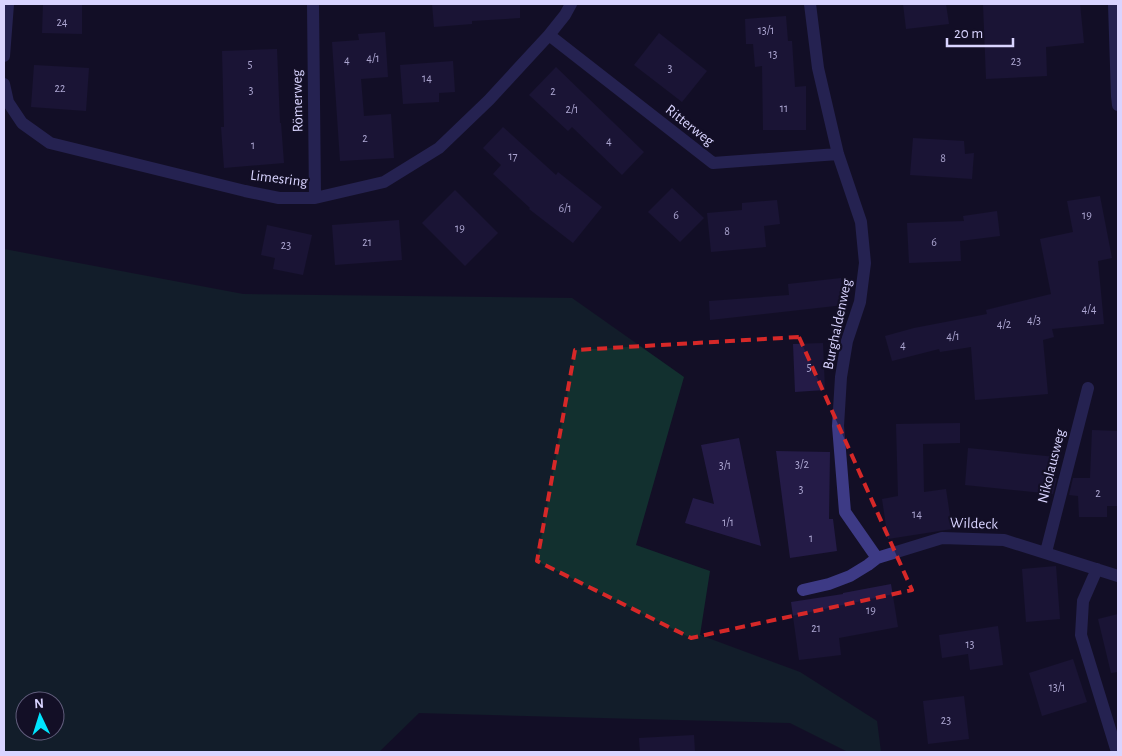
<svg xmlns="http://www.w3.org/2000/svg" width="1122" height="756" viewBox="0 0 1122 756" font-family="'Alegreya Sans',sans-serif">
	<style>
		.green { fill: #12302f; fill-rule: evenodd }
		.building { fill: #241b47 }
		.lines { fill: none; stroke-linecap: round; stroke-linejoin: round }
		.minor { stroke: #3d3a85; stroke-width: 12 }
		.marked { fill: none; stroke: #d62828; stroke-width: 4; stroke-dasharray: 10 6; stroke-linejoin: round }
		.labels { text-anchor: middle; stroke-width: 4.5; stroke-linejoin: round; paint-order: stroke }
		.number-label { font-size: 12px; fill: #aca6d1 }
		.street-label { font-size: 15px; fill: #d9d4ff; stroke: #130f26 }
	</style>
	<rect width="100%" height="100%" fill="#130f26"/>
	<!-- green -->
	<path class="green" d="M 4,249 L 243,294 L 572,298 L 684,377 L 636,545 L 710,571 L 700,635 L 800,672 L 877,721 L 881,752 L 848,752 L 790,723 L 419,713 L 379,752 L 4,752 ZM 25,701 L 55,701 L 55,731 L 25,731 Z"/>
	<!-- building -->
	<path class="building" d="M 43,4 L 82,4 L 82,34 L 42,33 Z
		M 432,4 L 520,4 L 520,18 L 472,21 L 472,24 L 434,27 Z
		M 903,4 L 946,4 L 949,24 L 906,29 Z
		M 983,4 L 1080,4 L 1084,43 L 1046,47 L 1047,76 L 986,79 Z
		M 786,16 L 788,41 L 792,41 L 795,87 L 806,86 L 806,130 L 763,130 L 762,66 L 755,67 L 753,44 L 746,44 L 745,19 Z
		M 385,32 L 388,77 L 361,79 L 364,116 L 391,114 L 394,158 L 340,161 L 332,42 L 359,40 L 358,34 Z
		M 659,33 L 707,71 L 682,102 L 634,65 Z
		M 277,49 L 280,123 L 281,123 L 284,163 L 224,168 L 221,127 L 224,127 L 222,51 Z
		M 453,61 L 455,92 L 439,93 L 439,102 L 403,104 L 400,65 Z
		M 34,65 L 89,68 L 86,111 L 31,107 Z
		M 556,67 L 644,152 L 622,175 L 572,127 L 568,131 L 529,95 Z
		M 503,127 L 556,175 L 558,172 L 602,207 L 573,243 L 529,209 L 530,208 L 493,174 L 501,165 L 483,148 Z
		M 913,138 L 964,141 L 965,154 L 974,153 L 972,179 L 910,175 Z
		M 672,188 L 704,218 L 680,242 L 648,212 Z
		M 455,190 L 498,233 L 465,266 L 422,223 Z
		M 1100,196 L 1112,258 L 1098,261 L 1104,324 L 1052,329 L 1054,337 L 1043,340 L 1048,394 L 975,400 L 971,347 L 940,352 L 939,349 L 892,361 L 885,336 L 914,328 L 987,314 L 986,310 L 1051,294 L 1040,239 L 1073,232 L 1067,201 Z
		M 777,200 L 780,224 L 764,226 L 766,247 L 711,252 L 707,213 L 742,210 L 742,203 Z
		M 997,211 L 1000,236 L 960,241 L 961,261 L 909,263 L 907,223 L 964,221 L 963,216 Z
		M 399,220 L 402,260 L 335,265 L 332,225 Z
		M 267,225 L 312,235 L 303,275 L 273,269 L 275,258 L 261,255 Z
		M 841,278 L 844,305 L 710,320 L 709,301 L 789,295 L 788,284 Z
		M 823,343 L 825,390 L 795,392 L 793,344 Z
		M 960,423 L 960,443 L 923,444 L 924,492 L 946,489 L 952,529 L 888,539 L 882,499 L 898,496 L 896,424 Z
		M 1092,430 L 1118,431 L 1118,506 L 1107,506 L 1107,517 L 1079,517 L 1078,496 L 1069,495 L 1073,478 L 1090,478 Z
		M 739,438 L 761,546 L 685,523 L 693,498 L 714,504 L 701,445 Z
		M 968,448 L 1056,457 L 1054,478 L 1057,478 L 1053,494 L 965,485 Z
		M 776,451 L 830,452 L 829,519 L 833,519 L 837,551 L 790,558 Z
		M 1056,566 L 1060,619 L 1026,622 L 1022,569 Z
		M 891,584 L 898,627 L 839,638 L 841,655 L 799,660 L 791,602 L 843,594 L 843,593 Z
		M 1118,614 L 1118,672 L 1111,673 L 1098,619 Z
		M 998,626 L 1003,665 L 970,670 L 968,654 L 942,658 L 939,635 Z
		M 1073,659 L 1087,702 L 1042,716 L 1029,673 Z
		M 964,696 L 969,739 L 928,744 L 923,701 Z
		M 694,735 L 695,752 L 640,752 L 639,738 Z"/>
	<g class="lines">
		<!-- minor -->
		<path class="minor" d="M 313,4 L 315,198
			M 810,4 L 818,68 L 838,154 L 861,222 L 865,263 L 860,302 L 847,341 L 841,377 L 838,426 L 845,512 L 877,558
			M 1114,4 L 1117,96 L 1118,105
			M 549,35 L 713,163 L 838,154
			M 4,56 L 8,4
			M 4,84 L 8,102 L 22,123 L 50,143 L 245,191 L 279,198 L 315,198 L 384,182 L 439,148 L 489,100 L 549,35 L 565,15 L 571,4
			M 1046,552 L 1088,388
			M 1097,569 L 1083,601 L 1081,635 L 1117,752
			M 803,590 L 829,584 L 850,576 L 868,565 L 877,558 L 942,538 L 1004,540 L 1118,576"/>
	</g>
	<!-- marked area -->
	<path d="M0 0H1122V756H0ZM 799,337 L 912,590 L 691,638 L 537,561 L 575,350 Z" fill="#130f26" fill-opacity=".55" fill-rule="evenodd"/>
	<path class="marked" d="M 799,337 L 912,590 L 691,638 L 537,561 L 575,350 Z"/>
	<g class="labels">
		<!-- number labels -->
		<g class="number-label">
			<text x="62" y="26">24</text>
			<text x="766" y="34">13/1</text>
			<text x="773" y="58">13</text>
			<text x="373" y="62">4/1</text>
			<text x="347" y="64">4</text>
			<text x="1016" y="65">23</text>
			<text x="250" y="68">5</text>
			<text x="670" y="72">3</text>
			<text x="427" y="82">14</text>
			<text x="60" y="92">22</text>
			<text x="251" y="94">3</text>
			<text x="553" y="95">2</text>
			<text x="784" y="112">11</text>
			<text x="572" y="113">2/1</text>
			<text x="365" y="142">2</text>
			<text x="609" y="145">4</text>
			<text x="253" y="149">1</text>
			<text x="513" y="160">17</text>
			<text x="943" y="162">8</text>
			<text x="565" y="212">6/1</text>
			<text x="676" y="219">6</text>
			<text x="1087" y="219">19</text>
			<text x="460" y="232">19</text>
			<text x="727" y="235">8</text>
			<text x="367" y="246">21</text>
			<text x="934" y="246">6</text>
			<text x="286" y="249">23</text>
			<text x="1089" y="313">4/4</text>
			<text x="1034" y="324">4/3</text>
			<text x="1004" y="328">4/2</text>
			<text x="953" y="340">4/1</text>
			<text x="903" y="349">4</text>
			<text x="809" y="371">5</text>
			<text x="802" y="468">3/2</text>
			<text x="725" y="469">3/1</text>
			<text x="801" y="493">3</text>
			<text x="1098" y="497">2</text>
			<text x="917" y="518">14</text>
			<text x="728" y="526">1/1</text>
			<text x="811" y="542">1</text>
			<text x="871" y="614">19</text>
			<text x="816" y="632">21</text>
			<text x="970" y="648">13</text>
			<text x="1057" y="691">13/1</text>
			<text x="946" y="724">23</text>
		</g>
		<!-- street labels -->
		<g class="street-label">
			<text transform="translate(297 101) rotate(-91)" y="5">Römerweg</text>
			<text transform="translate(690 125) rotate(38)" y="5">Ritterweg</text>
			<text transform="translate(279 178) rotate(7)" y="5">Limesring</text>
			<text transform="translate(837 324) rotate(-78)" y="5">Burghaldenweg</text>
			<text transform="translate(1051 466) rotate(-76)" y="5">Nikolausweg</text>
			<text transform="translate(974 523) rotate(2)" y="5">Wildeck</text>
		</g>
	</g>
	<!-- border -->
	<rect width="1122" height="756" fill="none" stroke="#d9d4ff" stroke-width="10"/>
	<!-- north arrow -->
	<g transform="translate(40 716) rotate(356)"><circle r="24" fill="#130f26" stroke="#625e7d"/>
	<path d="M0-4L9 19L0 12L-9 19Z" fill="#00e5ff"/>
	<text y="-8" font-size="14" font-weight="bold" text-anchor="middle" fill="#d9d4ff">N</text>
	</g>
	<!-- scale -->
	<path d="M947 38v8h66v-8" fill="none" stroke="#d9d4ff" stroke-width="2.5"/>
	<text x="954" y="38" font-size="15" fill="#d9d4ff" stroke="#130f26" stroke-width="4" paint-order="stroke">20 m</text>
</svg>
